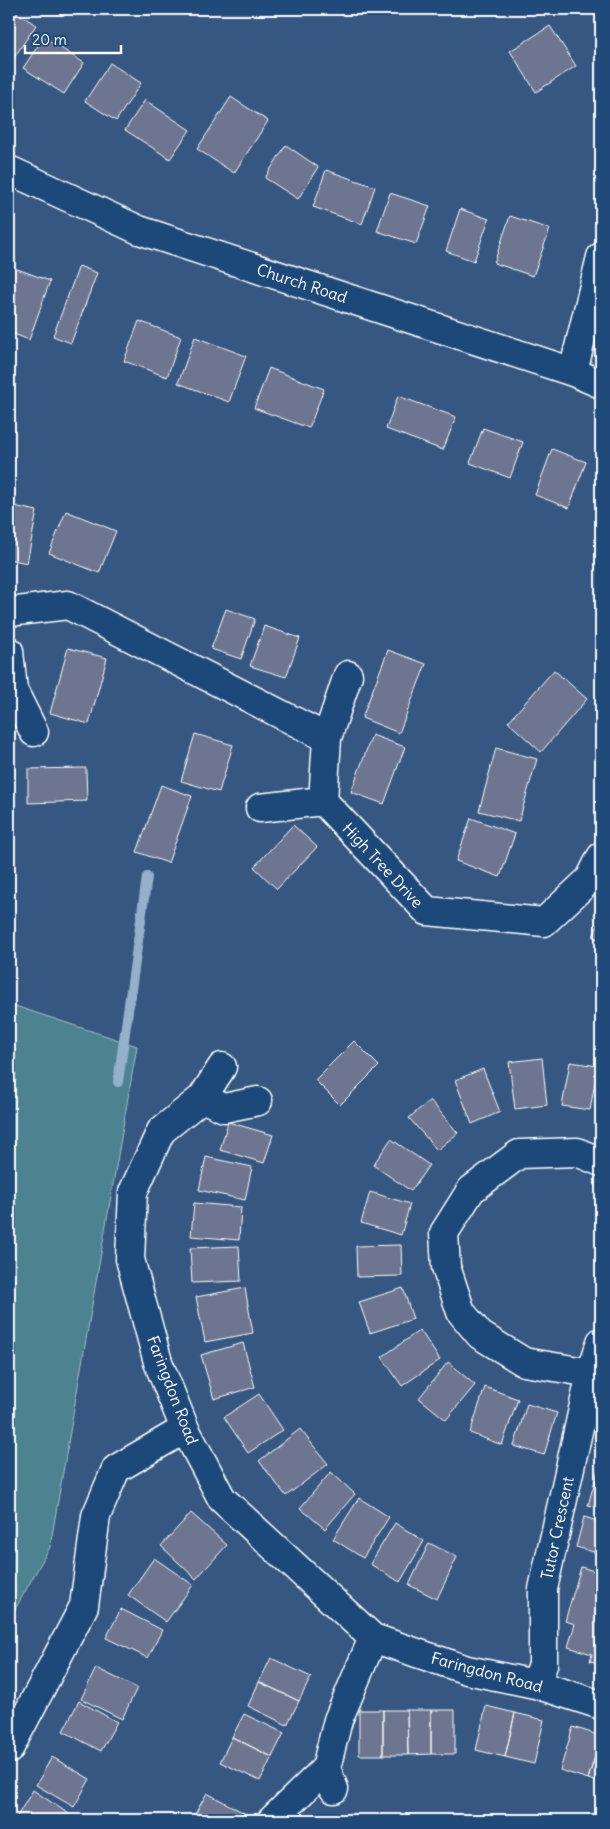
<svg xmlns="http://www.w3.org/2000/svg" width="610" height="1829" viewBox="0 0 610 1829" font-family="Delius,sans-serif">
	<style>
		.green { fill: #4d8290; stroke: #a6c0c8 }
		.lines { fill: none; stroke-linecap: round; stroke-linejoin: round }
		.stream { stroke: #94b0cb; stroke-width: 10 }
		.building { fill: #6d7490; stroke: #fff }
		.street-casing { stroke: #fff; stroke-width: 31 }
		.secondary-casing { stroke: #fff; stroke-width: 31 }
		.street { stroke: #1f4a7a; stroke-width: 28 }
		.secondary { stroke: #1f4a7a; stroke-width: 28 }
		.labels { text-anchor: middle; stroke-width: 4; stroke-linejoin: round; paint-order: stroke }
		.street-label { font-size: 16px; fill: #fff; stroke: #1f4a7a }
	</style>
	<rect width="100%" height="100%" fill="#365781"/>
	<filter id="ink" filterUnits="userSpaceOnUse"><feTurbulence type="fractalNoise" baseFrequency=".02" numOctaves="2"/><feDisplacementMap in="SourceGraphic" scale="10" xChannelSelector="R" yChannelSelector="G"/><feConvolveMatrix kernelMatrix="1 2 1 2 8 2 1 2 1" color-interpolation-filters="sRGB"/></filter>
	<g filter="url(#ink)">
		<!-- green -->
		<path class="green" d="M 9,1004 L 137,1046 L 50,1547 L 9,1620 Z"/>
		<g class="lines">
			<!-- stream -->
			<path class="stream" d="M 118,1082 L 147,877"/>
		</g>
		<!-- building -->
		<path class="building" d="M 9,9 L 11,9 L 36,25 L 11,62 L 9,61 Z
			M 550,26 L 576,66 L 536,92 L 510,51 Z
			M 44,37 L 84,63 L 64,94 L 23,68 Z
			M 110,63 L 141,83 L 116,121 L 85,101 Z
			M 231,97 L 268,121 L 234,173 L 197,149 Z
			M 145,100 L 190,130 L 170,159 L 125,130 Z
			M 286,145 L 318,167 L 298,199 L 265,178 Z
			M 326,170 L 375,187 L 362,224 L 313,207 Z
			M 390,193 L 430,206 L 416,244 L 377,231 Z
			M 460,209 L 489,219 L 474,261 L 446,251 Z
			M 510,216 L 550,229 L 533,276 L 494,263 Z
			M 9,266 L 50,281 L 29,340 L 9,332 Z
			M 79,266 L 97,273 L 71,343 L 53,336 Z
			M 139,321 L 181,337 L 167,377 L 124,361 Z
			M 195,337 L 246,356 L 229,402 L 178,383 Z
			M 269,368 L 324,389 L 309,428 L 254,408 Z
			M 398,396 L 456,417 L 443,450 L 386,429 Z
			M 483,428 L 523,442 L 510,478 L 470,463 Z
			M 552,449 L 586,462 L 569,508 L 535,495 Z
			M 9,505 L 37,511 L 27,563 L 9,559 Z
			M 66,511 L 116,531 L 99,573 L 49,553 Z
			M 226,609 L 255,619 L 241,659 L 211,649 Z
			M 264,626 L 300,638 L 286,677 L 250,666 Z
			M 68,648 L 107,658 L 89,724 L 50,713 Z
			M 388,650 L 426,664 L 399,733 L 362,718 Z
			M 554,670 L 587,699 L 541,752 L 508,722 Z
			M 195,734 L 233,745 L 219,792 L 181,781 Z
			M 372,735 L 405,747 L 384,804 L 351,792 Z
			M 496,748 L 537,759 L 519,821 L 479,811 Z
			M 86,768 L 87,801 L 28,803 L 28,769 Z
			M 161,785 L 192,796 L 168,863 L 137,852 Z
			M 471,818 L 515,834 L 500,877 L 456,861 Z
			M 293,825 L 317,847 L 277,889 L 254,867 Z
			M 601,916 L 601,940 L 593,937 Z
			M 354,1041 L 379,1066 L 340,1105 L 315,1080 Z
			M 542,1058 L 547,1105 L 515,1109 L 509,1062 Z
			M 570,1062 L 598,1066 L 590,1110 L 562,1106 Z
			M 483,1069 L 500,1112 L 472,1124 L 455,1080 Z
			M 430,1100 L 458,1133 L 437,1150 L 409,1118 Z
			M 228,1122 L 273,1135 L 264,1163 L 220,1150 Z
			M 391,1139 L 429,1165 L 411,1191 L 373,1165 Z
			M 206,1157 L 252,1167 L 245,1200 L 199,1190 Z
			M 370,1192 L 410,1204 L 401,1235 L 361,1223 Z
			M 194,1203 L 241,1207 L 239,1240 L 191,1236 Z
			M 401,1245 L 402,1276 L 357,1277 L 356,1246 Z
			M 239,1246 L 241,1281 L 192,1283 L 190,1248 Z
			M 245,1288 L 253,1333 L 205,1342 L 196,1297 Z
			M 403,1288 L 413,1319 L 370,1333 L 359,1302 Z
			M 420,1330 L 440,1360 L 402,1386 L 382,1357 Z
			M 243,1343 L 255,1387 L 214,1399 L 201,1355 Z
			M 448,1362 L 475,1385 L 446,1420 L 419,1398 Z
			M 485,1387 L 518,1399 L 502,1445 L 470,1433 Z
			M 259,1394 L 283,1430 L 248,1453 L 224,1417 Z
			M 527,1404 L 557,1413 L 544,1455 L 514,1446 Z
			M 300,1429 L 328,1464 L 286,1496 L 259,1461 Z
			M 601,1458 L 601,1479 L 596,1477 Z
			M 331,1472 L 355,1494 L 325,1529 L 300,1508 Z
			M 596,1477 L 601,1479 L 601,1508 L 588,1505 Z
			M 359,1498 L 389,1517 L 363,1558 L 333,1539 Z
			M 191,1513 L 227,1545 L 196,1579 L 161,1546 Z
			M 584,1517 L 601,1522 L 601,1554 L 576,1547 Z
			M 395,1523 L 424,1541 L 400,1582 L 370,1564 Z
			M 429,1543 L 457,1557 L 437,1599 L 409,1585 Z
			M 154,1558 L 193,1585 L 166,1622 L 128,1595 Z
			M 581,1567 L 601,1573 L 601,1664 L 590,1661 L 592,1654 L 568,1647 L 575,1624 L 565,1621 Z
			M 121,1609 L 162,1630 L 148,1658 L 106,1638 Z
			M 271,1658 L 311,1677 L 299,1701 L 259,1682 Z
			M 96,1668 L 137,1688 L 122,1719 L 81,1699 Z
			M 259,1682 L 299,1701 L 287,1725 L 248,1706 Z
			M 79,1701 L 117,1722 L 101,1751 L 63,1731 Z
			M 486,1706 L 515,1713 L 505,1757 L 476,1750 Z
			M 359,1710 L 383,1710 L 383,1755 L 359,1755 Z
			M 383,1710 L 407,1710 L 408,1755 L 383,1755 Z
			M 407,1710 L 431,1710 L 431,1754 L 408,1755 Z
			M 431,1710 L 455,1710 L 455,1754 L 431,1754 Z
			M 515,1713 L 544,1720 L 534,1764 L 505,1757 Z
			M 244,1714 L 284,1733 L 272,1757 L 232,1737 Z
			M 573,1727 L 601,1736 L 588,1779 L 560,1770 Z
			M 232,1737 L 272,1757 L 260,1781 L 220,1762 Z
			M 601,1738 L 601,1783 L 588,1779 Z
			M 52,1757 L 90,1779 L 74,1807 L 36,1785 Z
			M 33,1790 L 69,1814 L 65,1820 L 20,1820 L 16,1818 Z
			M 207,1793 L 246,1814 L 242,1820 L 202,1820 L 194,1816 Z"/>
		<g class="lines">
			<!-- street casing -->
			<g class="street-casing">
				<path id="street" d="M 573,372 L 601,257
					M 9,612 L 68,605 L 327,738 L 323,801 L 427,911 L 544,922 L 590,879 L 601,857
					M 9,651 L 13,690 L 34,732
					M 327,738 L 348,675
					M 260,808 L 323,801
					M 202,1098 L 222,1067
					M 258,1101 L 224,1108 L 202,1098 L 161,1131 L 133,1192 L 130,1259 L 158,1362 L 185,1429 L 222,1499 L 373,1638 L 467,1670 L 535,1684 L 601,1705
					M 591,1373 L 524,1362 L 480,1335 L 461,1312 L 446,1267 L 444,1233 L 471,1190 L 519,1154 L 577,1152 L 601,1162
					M 535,1684 L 543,1665 L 543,1589 L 591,1373 L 601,1342
					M 9,1749 L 84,1606 L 96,1516 L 116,1469 L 185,1429
					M 334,1789 L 326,1768 L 338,1720 L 373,1638
					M 272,1820 L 326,1768"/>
			</g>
			<!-- secondary casing -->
			<g class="secondary-casing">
				<path id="secondary" d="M 9,170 L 139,230 L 573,372 L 601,384"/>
			</g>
			<!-- street -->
			<use href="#street" class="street"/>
			<!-- secondary -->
			<use href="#secondary" class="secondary"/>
		</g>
	</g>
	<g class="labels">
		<!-- street labels -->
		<g class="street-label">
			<text transform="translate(302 283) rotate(18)" y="6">Church Road</text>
			<text transform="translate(383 865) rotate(47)" y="6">High Tree Drive</text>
			<text transform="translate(173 1390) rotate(69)" y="6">Faringdon Road</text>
			<text transform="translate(557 1528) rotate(-78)" y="6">Tutor Crescent</text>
			<text transform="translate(487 1672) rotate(15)" y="6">Faringdon Road</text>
		</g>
	</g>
	<!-- margin -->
	<rect width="610" height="1829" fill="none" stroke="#1f4a7a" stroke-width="30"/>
	<rect x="15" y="15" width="580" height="1799" fill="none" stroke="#fff" stroke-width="2" filter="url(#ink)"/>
	<!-- scale -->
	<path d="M25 45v8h96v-8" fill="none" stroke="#ffffff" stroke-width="2.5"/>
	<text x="32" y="45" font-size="15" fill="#ffffff" stroke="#1f4a7a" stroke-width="4" paint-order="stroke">20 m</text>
</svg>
